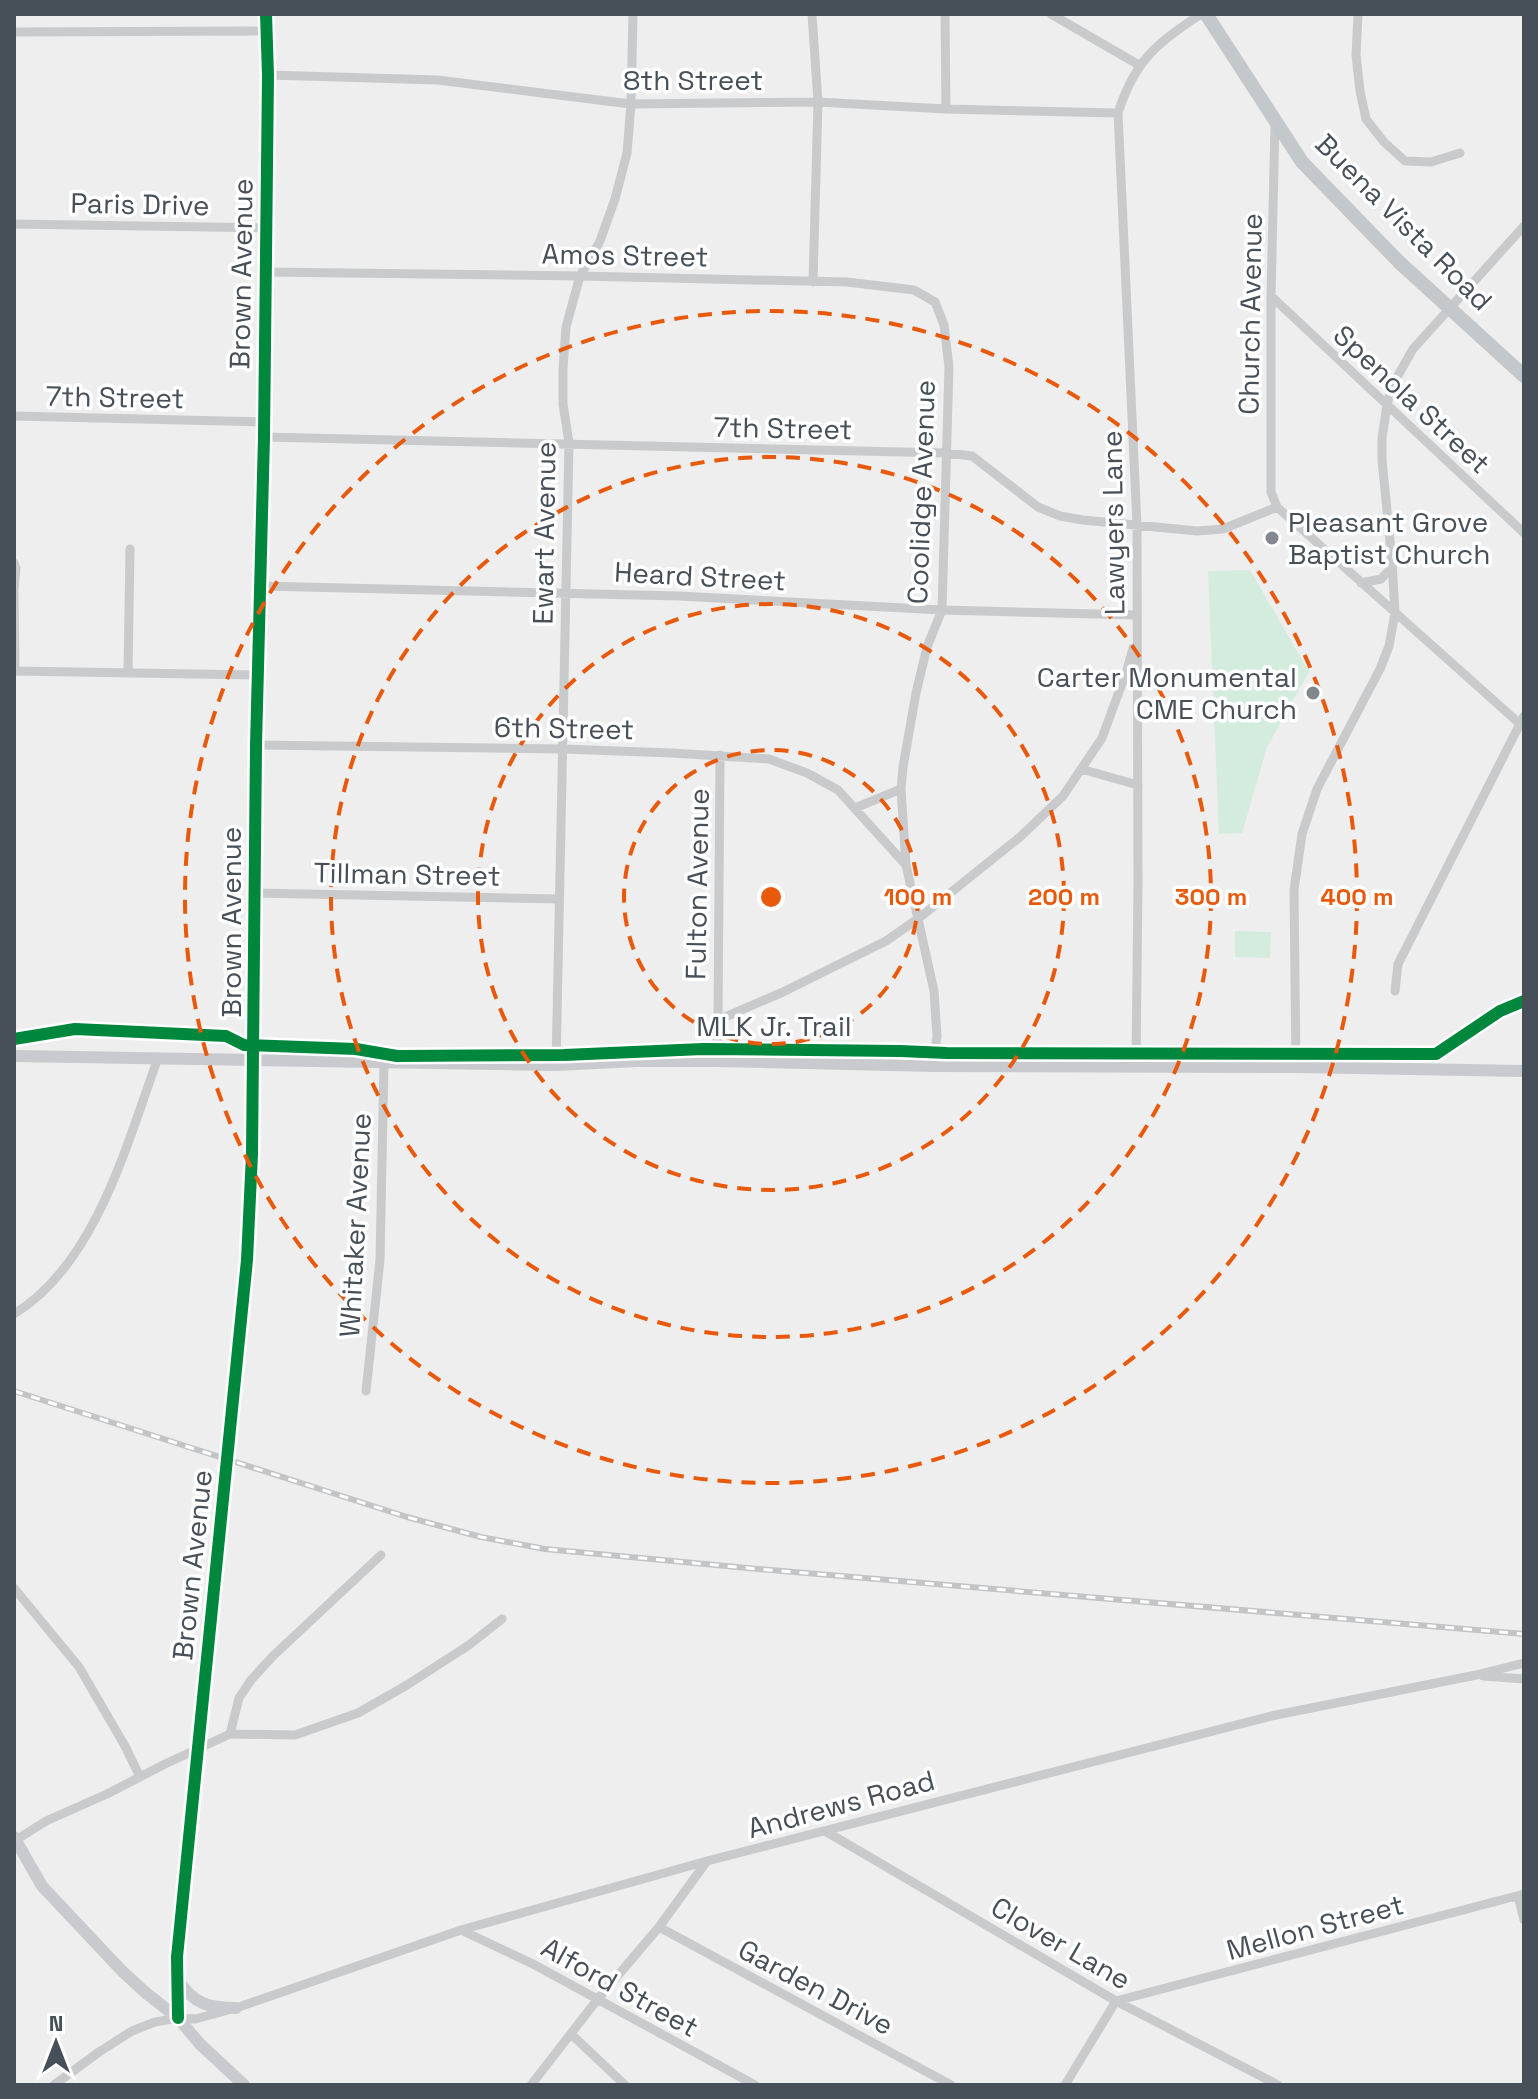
<svg xmlns="http://www.w3.org/2000/svg" width="1538" height="2099" viewBox="0 0 1538 2099" font-family="'Space Grotesk',sans-serif">
	<style>
		.green { fill: #d4ecde }
		.lines { fill: none; stroke-linecap: round; stroke-linejoin: round }
		.street { stroke: #c8cacc; stroke-width: 9 }
		.secondary { stroke: #c9cacd; stroke-width: 12 }
		.primary { stroke: #c4c8ca; stroke-width: 14 }
		.rail-casing { stroke: #c3c4c6; stroke-width: 6 }
		.rail { stroke: #fff; stroke-width: 3; stroke-dasharray: 9; stroke-linecap: butt }
		.cycleway-casing { stroke: #fff; stroke-width: 17 }
		.cycleway { stroke: #00873e; stroke-width: 12 }
		.ring { fill: none; stroke: #e8590c; stroke-width: 4; stroke-dasharray: 14 10 }
		.poi-dot { fill: #81878c; stroke: #fff; stroke-width: 3 }
		.labels { text-anchor: middle; stroke-width: 7; stroke-linejoin: round; paint-order: stroke }
		.street-label { font-size: 28px; fill: #475058; stroke: #fff }
		.poi-label { font-size: 28px; fill: #475058; stroke: #fff; text-anchor: start }
		.centre { fill: #e8590c; stroke: #fff; stroke-width: 4 }
		.ring-label { font-size: 24px; text-anchor: middle; font-weight: bold; fill: #e8590c; stroke: #fff; stroke-width: 7; stroke-linejoin: round; paint-order: stroke }
	</style>
	<rect width="100%" height="100%" fill="#eee"/>
	<!-- green -->
	<path class="green" d="M 1250,570 L 1309,672 L 1267,747 L 1242,833 L 1219,834 L 1208,571 Z
		M 1235,931 L 1271,932 L 1270,958 L 1235,957 Z"/>
	<g class="lines">
		<!-- street -->
		<path class="street" d="M 812,14 L 818,102 L 813,282
			M 945,14 L 946,109
			M 1051,14 L 1139,65
			M 1358,14 L 1356,55 L 1360,91 L 1366,119 L 1384,142 L 1405,161 L 1431,162 L 1460,153
			M 14,32 L 267,31
			M 268,75 L 438,80 L 631,104 L 818,102 L 946,109 L 1118,113
			M 1275,123 L 1271,296 L 1271,492 L 1277,507 L 1520,724
			M 14,224 L 266,228
			M 266,272 L 580,276 L 847,282 L 914,290 L 935,302 L 944,325 L 949,367 L 942,610 L 927,647 L 916,693 L 903,767 L 901,789 L 906,865 L 934,991 L 937,1036 L 933,1066
			M 1271,296 L 1524,533
			M 14,416 L 263,422
			M 264,437 L 946,453 L 972,456 L 1038,507 L 1060,516 L 1083,520 L 1197,531 L 1223,529 L 1277,507
			M 14,563 L 16,568 L 14,590 L 15,671
			M 1361,583 L 1381,579 L 1392,567
			M 262,586 L 679,596 L 942,610 L 1137,615
			M 14,671 L 258,675
			M 128,673 L 130,549
			M 256,745 L 562,749 L 672,753 L 769,759 L 807,773 L 838,790 L 905,864
			M 1081,769 L 1138,785
			M 855,808 L 901,789
			M 254,893 L 559,899
			M 1395,991 L 1398,964 L 1524,716
			M 718,1020 L 783,992 L 886,941 L 919,918 L 1020,837 L 1063,796 L 1102,738 L 1127,670 L 1133,648
			M 716,1061 L 718,1020 L 720,755
			M 556,1065 L 569,443 L 563,404 L 563,369 L 566,327 L 580,276 L 600,241 L 615,199 L 627,153 L 631,104 L 633,14
			M 1136,1066 L 1138,883 L 1137,525 L 1118,113 C 1135,60 1156,44 1201,14
			M 1296,1067 L 1294,890 L 1302,834 L 1317,789 L 1380,669 L 1389,646 L 1395,613 L 1392,561 L 1382,460 L 1382,438 L 1387,405 L 1392,386 L 1413,349 L 1524,226
			M 14,1314 C 96,1264 127,1143 158,1058
			M 366,1391 L 380,1260 L 384,1062
			M 14,1588 L 79,1667 L 125,1746 L 140,1777
			M 1483,1676 L 1524,1679
			M 230,1734 L 239,1698 L 251,1680 L 273,1656 L 381,1555
			M 825,1831 L 1116,2001 L 1278,2085
			M 16,1840 L 46,1821 L 107,1794 L 165,1764 L 230,1734 L 295,1735 L 358,1713 L 407,1685 L 469,1645 L 502,1619
			M 1518,1896 L 1524,1920
			M 659,1927 L 951,2085
			M 461,1930 L 533,1964 L 755,2085
			M 571,2034 L 625,2085
			M 54,2085 L 99,2052 L 132,2031 L 155,2022 L 178,2018 L 195,2019 L 236,2008 L 461,1930 L 707,1861 L 1271,1716 L 1476,1675 L 1524,1663
			M 531,2085 L 597,2000 L 659,1927 L 707,1861
			M 1065,2085 L 1116,2001 L 1524,1894"/>
		<!-- secondary -->
		<path class="secondary" d="M 14,1056 L 556,1065 L 637,1061 L 716,1061 L 933,1066 L 1296,1067 L 1524,1071
			M 14,1837 L 42,1886 L 122,1971 L 146,1993 L 178,2018 L 200,2044 L 244,2085
			M 178,1980 C 194,2004 208,2008 236,2008
			M 178,2018 L 177,1957 L 247,1260 L 252,1154 L 256,745 L 264,437 L 268,75 L 266,14"/>
		<!-- primary -->
		<path class="primary" d="M 1206,14 L 1302,162 L 1399,262 L 1524,376"/>
		<!-- rail casing -->
		<g class="rail-casing">
			<path id="rail" d="M 14,1391 L 407,1517 L 481,1537 L 545,1549 L 758,1569 L 1524,1634"/>
		</g>
		<!-- rail -->
		<use href="#rail" class="rail"/>
		<!-- cycleway casing -->
		<g class="cycleway-casing">
			<path id="cycleway" d="M 14,1039 L 75,1029 L 226,1036 L 244,1045 L 356,1049 L 397,1056 L 564,1055 L 703,1049 L 900,1051 L 947,1053 L 1436,1054 L 1500,1011 L 1524,1001
				M 178,2018 L 177,1957 L 247,1260 L 252,1154 L 256,745 L 264,437 L 268,75 L 266,14"/>
		</g>
		<!-- cycleway -->
		<use href="#cycleway" class="cycleway"/>
	</g>
	<!-- distance rings -->
	<g class="ring">
		<circle cx="771" cy="897" r="147"/>
		<circle cx="771" cy="897" r="293"/>
		<circle cx="771" cy="897" r="440"/>
		<circle cx="771" cy="897" r="586"/>
	</g>
	<!-- markers -->
	<g class="poi-dot">
		<circle cx="1272" cy="538" r="8"/>
		<circle cx="1313" cy="693" r="8"/>
	</g>
	<g class="labels">
		<!-- street labels -->
		<g class="street-label">
			<text x="693" y="90">8th Street</text>
			<text transform="translate(140 204) rotate(1)" y="10">Paris Drive</text>
			<text transform="translate(1404 222) rotate(45)" y="10">Buena Vista Road</text>
			<text transform="translate(625 255) rotate(1)" y="10">Amos Street</text>
			<text transform="translate(241 274) rotate(-89)" y="10">Brown Avenue</text>
			<text transform="translate(1250 314) rotate(-89)" y="10">Church Avenue</text>
			<text transform="translate(115 397) rotate(1)" y="10">7th Street</text>
			<text transform="translate(1412 399) rotate(43)" y="10">Spenola Street</text>
			<text transform="translate(783 428) rotate(1)" y="10">7th Street</text>
			<text transform="translate(921 492) rotate(-88)" y="10">Coolidge Avenue</text>
			<text transform="translate(1113 523) rotate(-91)" y="10">Lawyers Lane</text>
			<text transform="translate(544 533) rotate(-89)" y="10">Ewart Avenue</text>
			<text transform="translate(700 576) rotate(3)" y="10">Heard Street</text>
			<text transform="translate(564 728) rotate(1)" y="10">6th Street</text>
			<text transform="translate(407 874) rotate(1)" y="10">Tillman Street</text>
			<text transform="translate(697 884) rotate(-89)" y="10">Fulton Avenue</text>
			<text transform="translate(231 922) rotate(-90)" y="10">Brown Avenue</text>
			<text x="774" y="1036">MLK Jr. Trail</text>
			<text transform="translate(355 1225) rotate(-87)" y="10">Whitaker Avenue</text>
			<text transform="translate(192 1565) rotate(-84)" y="10">Brown Avenue</text>
			<text transform="translate(841 1804) rotate(-15)" y="10">Andrews Road</text>
			<text transform="translate(1315 1927) rotate(-15)" y="10">Mellon Street</text>
			<text transform="translate(1061 1943) rotate(30)" y="10">Clover Lane</text>
			<text transform="translate(620 1987) rotate(29)" y="10">Alford Street</text>
			<text transform="translate(816 1987) rotate(28)" y="10">Garden Drive</text>
		</g>
		<!-- poi labels -->
		<g class="poi-label">
			<text x="1288" y="532">Pleasant Grove<tspan x="1288" dy="32">Baptist Church</tspan></text>
			<text x="1297" y="687" text-anchor="end">Carter Monumental<tspan x="1297" dy="32">CME Church</tspan></text>
		</g>
	</g>
	<circle cx="771" cy="897" r="12" class="centre"/>
	<g class="ring-label">
		<text x="918" y="905">100 m</text>
		<text x="1064" y="905">200 m</text>
		<text x="1211" y="905">300 m</text>
		<text x="1357" y="905">400 m</text>
	</g>
	<!-- border -->
	<rect width="1538" height="2099" fill="none" stroke="#475058" stroke-width="32"/>
	<!-- north arrow -->
	<g transform="translate(56 2043)" stroke="#ffffff" stroke-width="6" paint-order="stroke">
	<path d="M0-6L14 30L0 20L-14 30Z" fill="#475058"/>
	<text y="-12" font-size="22" font-weight="bold" text-anchor="middle" fill="#475058">N</text>
	</g>
</svg>
